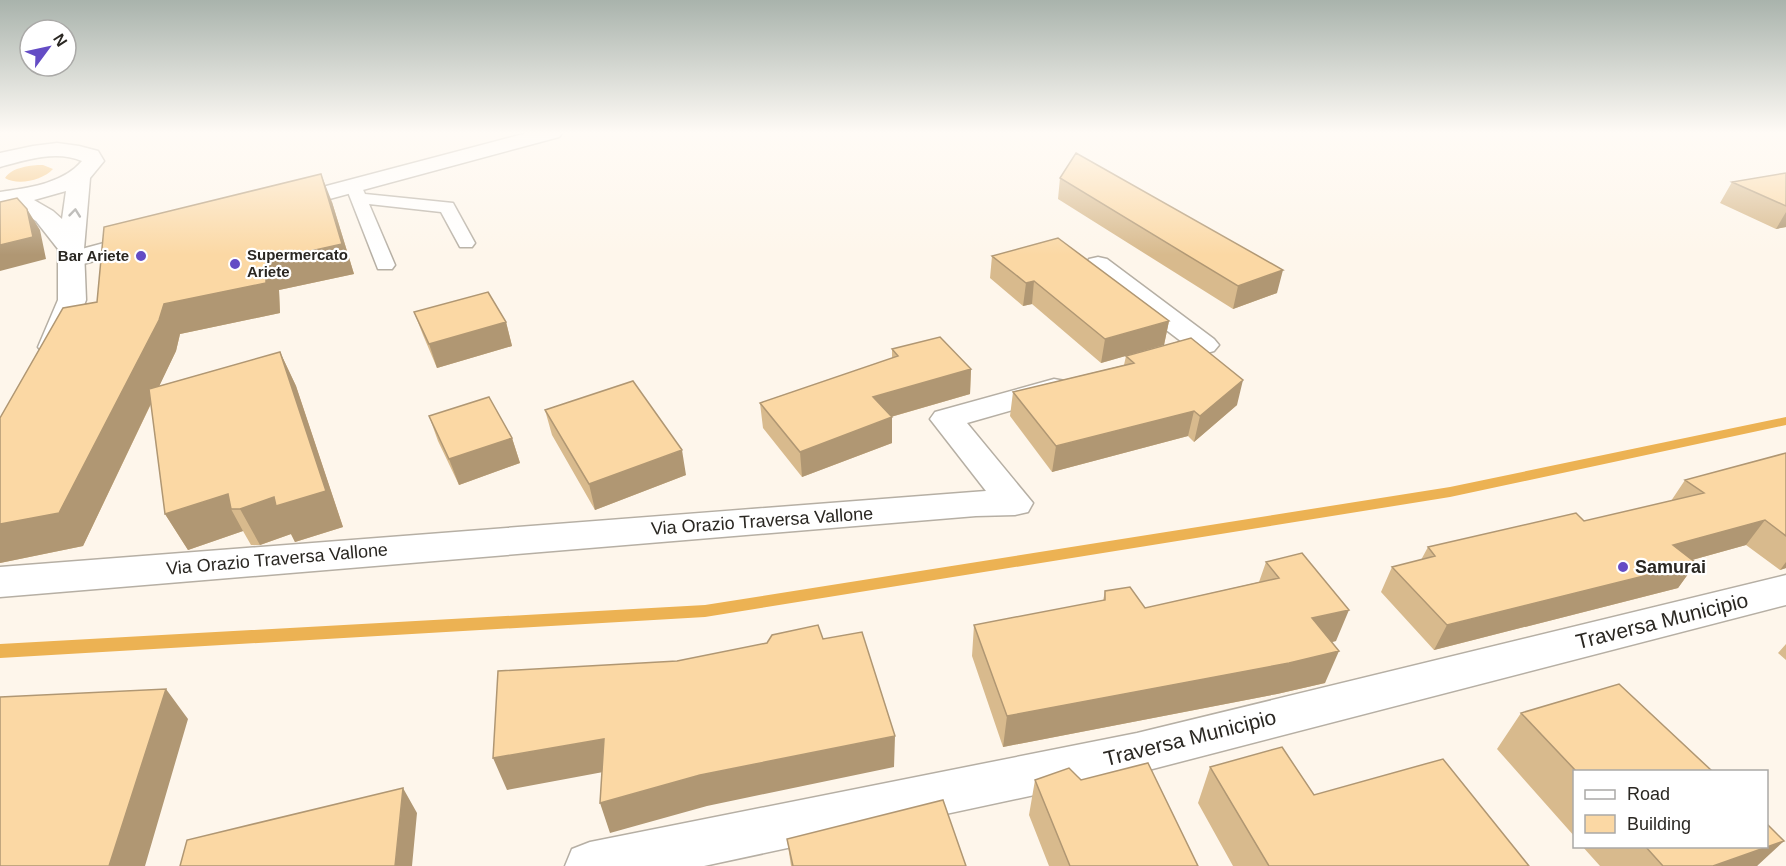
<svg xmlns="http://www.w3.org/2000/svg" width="1786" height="866" viewBox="0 0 1786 866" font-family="Helvetica,sans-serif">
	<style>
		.green { fill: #f4c276 }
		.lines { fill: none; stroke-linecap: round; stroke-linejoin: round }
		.stream { fill: #ecb253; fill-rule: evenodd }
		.lane-casing { stroke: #b6afa4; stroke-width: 3 }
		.street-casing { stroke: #b6afa4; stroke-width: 3 }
		.secondary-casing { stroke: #b6afa4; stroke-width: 3 }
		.lane { fill: #fff; fill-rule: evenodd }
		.street { fill: #fff; fill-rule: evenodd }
		.secondary { fill: #fff; fill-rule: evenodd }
		.wall { fill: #d8ba8d }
		.shaded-wall { fill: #b09773 }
		.building { fill: #fbd8a4; stroke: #b09773; stroke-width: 1.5 }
		.oneway { stroke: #9f9e9c }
		.poi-dot { fill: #644cc5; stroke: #fff; stroke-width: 2 }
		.labels { text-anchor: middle; stroke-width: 4.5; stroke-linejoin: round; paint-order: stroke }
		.far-poi-label { font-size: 15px; font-weight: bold; fill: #2a2722; stroke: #fff; text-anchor: start }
		.street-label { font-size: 18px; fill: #2a2722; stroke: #fff }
		.poi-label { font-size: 18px; font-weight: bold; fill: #2a2722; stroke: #fff; text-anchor: start }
		.near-street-label { font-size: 21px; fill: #2a2722; stroke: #fff }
	</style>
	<rect width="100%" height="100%" fill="#fef6eb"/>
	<!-- green -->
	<path class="green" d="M 43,165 L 53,169 C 43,180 18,186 5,178 C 12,167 31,165 43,165 Z"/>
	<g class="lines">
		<!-- stream -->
		<path class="stream" d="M 1786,417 L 1786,425 L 1450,497 L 705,617 L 0,658 L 0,644 L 705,605 L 1450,487 Z"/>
		<!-- lane casing -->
		<g class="lane-casing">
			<path id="lane" d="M 354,182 L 360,183 L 365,194 L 453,203 L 475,243 L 472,247 L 460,247 L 441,212 L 369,204 L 395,265 L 392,269 L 378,269 L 346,187 Z"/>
		</g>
		<!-- street casing -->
		<g class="street-casing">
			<path id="street" d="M 527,133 L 562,133 L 559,137 L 285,211 L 277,209 L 273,204 L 277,199 Z
				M 145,232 L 154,235 L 158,240 L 154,245 L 72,267 L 63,264 L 59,259 L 63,254 Z
				M 1098,257 L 1107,259 L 1214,339 L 1219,345 L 1214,351 L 1158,367 L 1147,364 L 1143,358 L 1147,352 L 1182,342 L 1089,271 L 1085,265 L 1089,259 Z
				M 1054,379 L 1065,381 L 1070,388 L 1065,395 L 967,423 L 1033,503 L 1028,512 L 1015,515 L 976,516 L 0,597 L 0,567 L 986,491 L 930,419 L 935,412 Z
				M 1786,575 L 1786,605 L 1137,773 L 704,866 L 565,866 L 572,849 L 590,842 L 1137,733 Z"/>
		</g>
		<!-- secondary casing -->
		<g class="secondary-casing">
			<path id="secondary" d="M 57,143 L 79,146 L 98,151 L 104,161 L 90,178 L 84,249 L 86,300 L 68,347 L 63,353 L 53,356 L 43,353 L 38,347 L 58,300 L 58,249 L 36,221 L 22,212 L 0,206 L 0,192 C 27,188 63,184 82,161 C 56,150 26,160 0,167 L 0,153 L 33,146 ZM 66,191 L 62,219 L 53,211 L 34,200 Z"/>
		</g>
		<!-- lane -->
		<use href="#lane" class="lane"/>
		<!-- street -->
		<use href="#street" class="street"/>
		<!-- secondary -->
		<use href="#secondary" class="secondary"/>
	</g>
	<!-- wall -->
	<path class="wall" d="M 1786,173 L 1786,227 L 1776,229 L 1720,203 L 1732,182 Z
		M 1060,178 L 1277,293 L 1233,309 L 1058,199 Z
		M 332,202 L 354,274 L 279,290 L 280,313 L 180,334 L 176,351 L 159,386 L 280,352 L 296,386 L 343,527 L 295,542 L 291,534 L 260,545 L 251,545 L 243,531 L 188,550 L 165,514 L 151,404 L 83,546 L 0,563 L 0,418 L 97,302 Z
		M 992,256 L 1169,321 L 1164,345 L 1101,363 L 1032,304 L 1023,306 L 990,278 Z
		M 414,312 L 506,322 L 512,346 L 437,368 L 423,335 Z
		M 892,349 L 971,369 L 970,394 L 891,417 L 892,417 L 892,443 L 802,477 L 763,428 L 760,403 L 892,358 Z
		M 1126,356 L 1237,405 L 1194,442 L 1188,436 L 1052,472 L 1010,416 L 1013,392 L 1124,365 Z
		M 545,410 L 686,475 L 595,510 L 552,435 Z
		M 429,416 L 512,438 L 520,463 L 459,485 L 438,441 Z
		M 1786,453 L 1786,568 L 1780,570 L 1746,545 L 1692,560 L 1696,563 L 1678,588 L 1434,650 L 1381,592 L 1392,567 L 1421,560 L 1428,547 L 1584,521 L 1671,501 L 1685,480 Z
		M 1266,562 L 1336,641 L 1331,642 L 1325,683 L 1277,694 L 1003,747 L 972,656 L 974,625 L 1103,601 L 1105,591 L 1145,608 L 1259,582 Z
		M 1786,644 L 1786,660 L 1778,653 Z
		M 1521,713 L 1712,771 L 1575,771 L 1575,837 L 1497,749 Z
		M 1210,767 L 1314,795 L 1529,866 L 1233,866 L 1198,803 Z
		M 1035,780 L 1081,780 L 1198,866 L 1049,866 L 1029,815 Z
		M 787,839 L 966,866 L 791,866 Z
		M 1582,846 L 1767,846 L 1757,866 L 1600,866 Z"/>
	<!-- shaded-wall -->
	<path class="shaded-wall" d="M 321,174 L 332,202 L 354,274 L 279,290 L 280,313 L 180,334 L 176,351 L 83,546 L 0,563 L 0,524 L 164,304 L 266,261 Z
		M 27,209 L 40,230 L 46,259 L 0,271 L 0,245 Z
		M 1786,212 L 1786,227 L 1776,229 Z
		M 1283,270 L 1277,293 L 1233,309 L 1238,286 Z
		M 1034,281 L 1032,304 L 1023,306 L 1026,283 Z
		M 1169,321 L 1164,345 L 1101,363 L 1105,339 Z
		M 506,322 L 512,346 L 437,368 L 429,344 Z
		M 280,352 L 296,386 L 343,527 L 295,542 L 291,534 L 260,545 L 240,509 Z
		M 971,369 L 970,394 L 873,422 L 873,397 Z
		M 1243,380 L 1237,405 L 1194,442 L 1200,416 Z
		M 1194,411 L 1188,436 L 1052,472 L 1056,446 Z
		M 892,417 L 892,443 L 802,477 L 800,452 Z
		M 512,438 L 520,463 L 459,485 L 449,459 Z
		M 682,450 L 686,475 L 595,510 L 589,484 Z
		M 228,494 L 231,509 L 243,531 L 188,550 L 165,514 Z
		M 1765,520 L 1746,545 L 1656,570 L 1673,545 Z
		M 1786,562 L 1786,568 L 1780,570 Z
		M 1696,563 L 1678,588 L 1434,650 L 1447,625 Z
		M 1349,610 L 1336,641 L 1300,650 L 1312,618 Z
		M 1339,651 L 1325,683 L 1277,694 L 1003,747 L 1007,716 Z
		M 166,689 L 188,719 L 145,866 L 109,866 Z
		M 895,736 L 894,767 L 707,806 L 610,833 L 600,803 L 700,775 Z
		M 604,739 L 614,770 L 507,790 L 493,758 Z
		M 403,788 L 417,813 L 412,866 L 395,866 Z
		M 1784,841 L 1757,866 L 1713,866 Z"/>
	<!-- building -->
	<path class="building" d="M 1076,153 L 1283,270 L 1238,286 L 1060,178 Z
		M 1786,173 L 1786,206 L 1732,182 Z
		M 321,174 L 342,244 L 266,261 L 266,283 L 164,304 L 159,320 L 59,513 L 0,524 L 0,418 L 63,308 L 97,302 L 104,227 Z
		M 17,198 L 27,209 L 33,237 L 0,245 L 0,202 Z
		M 1058,238 L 1169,321 L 1105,339 L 1034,281 L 1026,283 L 992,256 Z
		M 488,292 L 506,322 L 429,344 L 414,312 Z
		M 940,337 L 971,369 L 873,397 L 892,417 L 800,452 L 760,403 L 898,356 L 892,349 Z
		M 1191,338 L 1243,380 L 1200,416 L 1194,411 L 1056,446 L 1013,392 L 1134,363 L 1126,356 Z
		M 280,352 L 326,491 L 276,506 L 274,497 L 240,509 L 231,509 L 228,494 L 165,514 L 149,389 Z
		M 633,381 L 682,450 L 589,484 L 545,410 Z
		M 489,397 L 512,438 L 449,459 L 429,416 Z
		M 1786,453 L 1786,536 L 1765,520 L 1673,545 L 1696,563 L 1447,625 L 1392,567 L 1435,556 L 1428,547 L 1576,513 L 1584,521 L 1704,493 L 1685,480 Z
		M 1302,553 L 1349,610 L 1312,618 L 1339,651 L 1289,663 L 1007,716 L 974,625 L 1105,600 L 1105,591 L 1130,587 L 1145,608 L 1279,578 L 1266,562 Z
		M 818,625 L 823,639 L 862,632 L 895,736 L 700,775 L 600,803 L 604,739 L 493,758 L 498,671 L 677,661 L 767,643 L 772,635 Z
		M 1619,684 L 1712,771 L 1576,771 L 1521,713 Z
		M 166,689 L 109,866 L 0,866 L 0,697 Z
		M 1282,747 L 1314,795 L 1443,759 L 1529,866 L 1269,866 L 1210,767 Z
		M 1148,763 L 1198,866 L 1070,866 L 1035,780 L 1069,768 L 1081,780 Z
		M 403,788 L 395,866 L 180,866 L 187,840 Z
		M 943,800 L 966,866 L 793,866 L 787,839 Z
		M 1767,824 L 1784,841 L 1713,866 L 1663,866 L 1645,846 L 1767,846 Z"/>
	<!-- one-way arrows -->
	<defs><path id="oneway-chevron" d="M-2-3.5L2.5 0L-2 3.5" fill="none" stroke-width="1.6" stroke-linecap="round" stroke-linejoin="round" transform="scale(1.5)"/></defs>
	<use class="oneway" href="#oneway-chevron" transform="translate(75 213) rotate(-84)"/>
	<!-- sky -->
	<linearGradient id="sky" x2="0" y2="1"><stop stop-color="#a9b3ac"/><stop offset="0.52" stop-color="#fffbf6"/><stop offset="1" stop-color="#fffbf6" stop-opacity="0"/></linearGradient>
	<rect width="1786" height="255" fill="url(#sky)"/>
	<!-- markers -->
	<g class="poi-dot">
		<circle cx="141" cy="256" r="6"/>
		<circle cx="235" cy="264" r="6"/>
		<circle cx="1623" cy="567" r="6"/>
	</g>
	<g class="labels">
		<!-- far-poi labels -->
		<g class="far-poi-label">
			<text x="247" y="260">Supermercato<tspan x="247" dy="17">Ariete</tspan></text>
			<text x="129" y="261" text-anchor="end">Bar Ariete</text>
		</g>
		<!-- street labels -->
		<g class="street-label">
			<text transform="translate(762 521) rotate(-4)" y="6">Via Orazio Traversa Vallone</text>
			<text transform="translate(277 559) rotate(-5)" y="6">Via Orazio Traversa Vallone</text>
		</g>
		<!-- poi labels -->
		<g class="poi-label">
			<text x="1635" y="573">Samurai</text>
		</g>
		<!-- near-street labels -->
		<g class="near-street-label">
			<text transform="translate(1662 621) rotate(-14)" y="7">Traversa Municipio</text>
			<text transform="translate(1190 738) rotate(-14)" y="7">Traversa Municipio</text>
		</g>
	</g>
	<!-- legend -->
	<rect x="1573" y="770" width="195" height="78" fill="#ffffff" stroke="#aaa9a7" stroke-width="1.5"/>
	<rect x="1585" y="790" width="30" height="9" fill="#ffffff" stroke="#aaa9a7" stroke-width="1.5"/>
	<text x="1627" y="800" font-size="18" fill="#2a2722">Road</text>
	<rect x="1585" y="815" width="30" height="18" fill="#fbd8a4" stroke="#aaa9a7" stroke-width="1.5"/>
	<text x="1627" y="830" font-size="18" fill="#2a2722">Building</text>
	<!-- north arrow -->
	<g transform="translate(48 48) rotate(57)"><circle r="28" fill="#ffffff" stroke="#aaa9a7" stroke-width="1.5"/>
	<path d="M0-4.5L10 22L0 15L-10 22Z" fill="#644cc5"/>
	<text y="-9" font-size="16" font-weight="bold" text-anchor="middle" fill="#2a2722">N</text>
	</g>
</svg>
